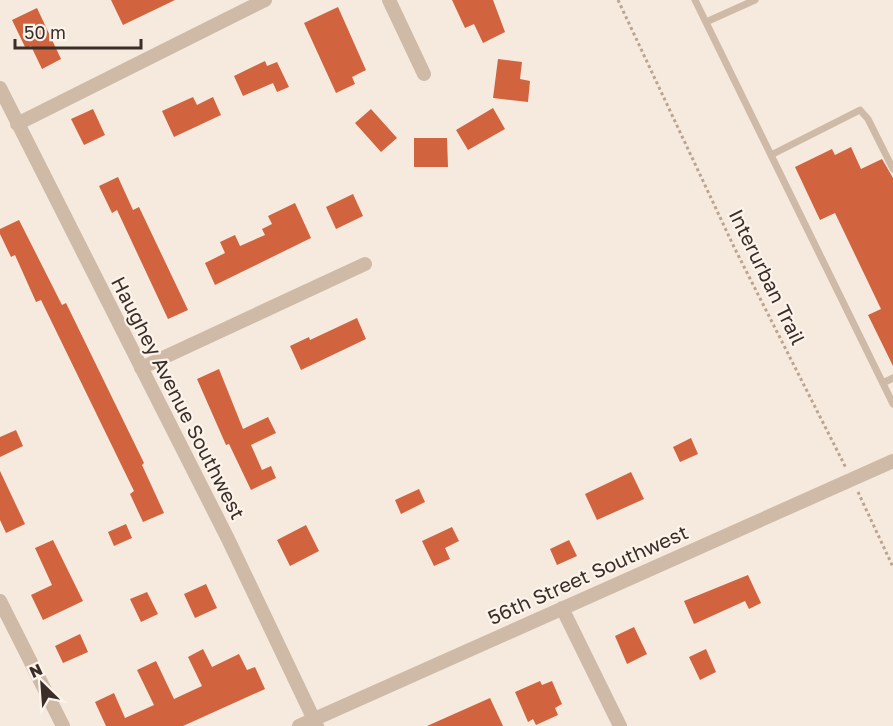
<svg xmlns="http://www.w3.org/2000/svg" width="893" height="726" viewBox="0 0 893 726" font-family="'Golos Text',sans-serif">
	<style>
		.building { fill: #d1633f }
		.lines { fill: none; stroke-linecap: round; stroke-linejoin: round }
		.path { stroke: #bba492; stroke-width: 3; stroke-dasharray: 3 3; stroke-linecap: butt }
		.lane { stroke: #cfbaa8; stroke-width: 7 }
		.street { stroke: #cfbaa8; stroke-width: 14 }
		.labels { text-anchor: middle; stroke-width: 4.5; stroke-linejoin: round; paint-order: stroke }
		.street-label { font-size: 20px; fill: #3b2e29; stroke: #fcf4eb }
	</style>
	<rect width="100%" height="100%" fill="#f5eadd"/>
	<!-- building -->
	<path class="building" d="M 111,0 L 175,0 L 123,25 Z
		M 452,0 L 493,0 L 505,32 L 483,43 L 474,24 L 465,28 Z
		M 338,7 L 366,70 L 352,77 L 355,84 L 336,93 L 304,23 Z
		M 37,8 L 61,59 L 42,69 L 31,46 L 26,49 L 12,20 Z
		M 498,59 L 522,62 L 520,79 L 530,81 L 528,102 L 493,98 Z
		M 265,61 L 267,66 L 277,62 L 289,87 L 277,92 L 273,83 L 243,96 L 234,76 Z
		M 193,97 L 197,105 L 213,97 L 221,115 L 174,137 L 162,111 Z
		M 493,108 L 505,129 L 468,150 L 456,130 Z
		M 93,109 L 105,135 L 84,145 L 71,119 Z
		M 371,109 L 397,138 L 381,152 L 355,123 Z
		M 414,138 L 447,138 L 448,167 L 414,167 Z
		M 851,147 L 861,169 L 882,159 L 893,178 L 893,366 L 868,315 L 881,309 L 835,213 L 820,220 L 795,167 L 832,149 L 835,155 Z
		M 118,177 L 133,210 L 139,207 L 188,310 L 168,319 L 117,210 L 112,213 L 99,186 Z
		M 353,194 L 363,216 L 336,229 L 326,207 Z
		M 295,203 L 311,238 L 215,285 L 205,263 L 225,253 L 220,242 L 235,235 L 240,246 L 265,235 L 262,229 L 272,224 L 268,216 Z
		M 19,220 L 62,305 L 66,303 L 144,463 L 142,465 L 164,513 L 143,522 L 130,494 L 134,491 L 41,300 L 36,302 L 15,255 L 11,257 L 0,234 L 0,229 Z
		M 357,318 L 366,339 L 301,370 L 290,346 L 309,337 L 310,340 Z
		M 219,369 L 243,429 L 268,417 L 276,433 L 251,445 L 262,470 L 271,466 L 276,478 L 251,490 L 229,444 L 226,445 L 197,379 Z
		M 16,430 L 23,446 L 0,457 L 0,437 Z
		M 691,438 L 698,454 L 680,462 L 673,447 Z
		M 0,471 L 25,524 L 6,533 L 0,520 Z
		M 631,472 L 644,499 L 597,520 L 585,494 Z
		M 419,489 L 425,502 L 401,514 L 395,500 Z
		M 126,524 L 132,538 L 114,546 L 108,532 Z
		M 306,525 L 319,551 L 290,566 L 277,540 Z
		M 452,527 L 459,541 L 445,548 L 450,559 L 434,566 L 422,541 Z
		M 53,540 L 83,601 L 43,620 L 31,595 L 52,585 L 35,548 Z
		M 569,540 L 577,556 L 557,565 L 550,549 Z
		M 748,575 L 761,603 L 749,609 L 745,601 L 694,624 L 684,601 Z
		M 206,584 L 217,608 L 195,618 L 184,594 Z
		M 147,592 L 158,614 L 141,622 L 130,599 Z
		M 634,627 L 647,654 L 627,664 L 615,636 Z
		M 80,634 L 88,652 L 63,663 L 55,646 Z
		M 203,649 L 212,667 L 239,654 L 247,670 L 255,667 L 265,689 L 183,726 L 106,726 L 95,702 L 114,693 L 125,718 L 154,705 L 137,670 L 156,661 L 174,699 L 202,686 L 188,657 Z
		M 706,649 L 716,672 L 700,680 L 689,657 Z
		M 540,681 L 542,685 L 552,681 L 562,704 L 555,708 L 558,715 L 536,725 L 533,719 L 528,722 L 515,692 Z
		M 490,698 L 503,726 L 427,726 Z"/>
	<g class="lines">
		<!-- path -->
		<path class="path" d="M 618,0 L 734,247 L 846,468
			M 858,492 L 893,567"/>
		<!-- lane -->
		<path class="lane" d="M 695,0 L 893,404
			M 706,22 L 755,0
			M 771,155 L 860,110 L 868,119 L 893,169
			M 883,383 L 893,378"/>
		<!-- street -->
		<path class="street" d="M 389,0 L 424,74
			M 0,88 L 228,539 L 317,726
			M 17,124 L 265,0
			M 141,368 L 365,264
			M 0,601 L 63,726
			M 562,608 L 620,726
			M 299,726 L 893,461"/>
	</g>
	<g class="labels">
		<!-- street labels -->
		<g class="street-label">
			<text transform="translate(767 277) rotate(64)" y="7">Interurban Trail</text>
			<text transform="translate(178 398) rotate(63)" y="7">Haughey Avenue Southwest</text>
			<text transform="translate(588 575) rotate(-24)" y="7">56th Street Southwest</text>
		</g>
	</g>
	<!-- north arrow -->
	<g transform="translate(42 684) rotate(335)" stroke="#fcf4eb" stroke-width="4.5" paint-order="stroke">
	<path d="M0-4.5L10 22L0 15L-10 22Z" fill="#3b2e29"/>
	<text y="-9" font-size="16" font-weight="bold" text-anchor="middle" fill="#3b2e29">N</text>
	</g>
	<!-- scale -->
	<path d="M15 39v9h126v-9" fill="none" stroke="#3b2e29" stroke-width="3"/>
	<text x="24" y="39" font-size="18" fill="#3b2e29" stroke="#fcf4eb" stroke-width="4.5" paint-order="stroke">50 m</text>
</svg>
